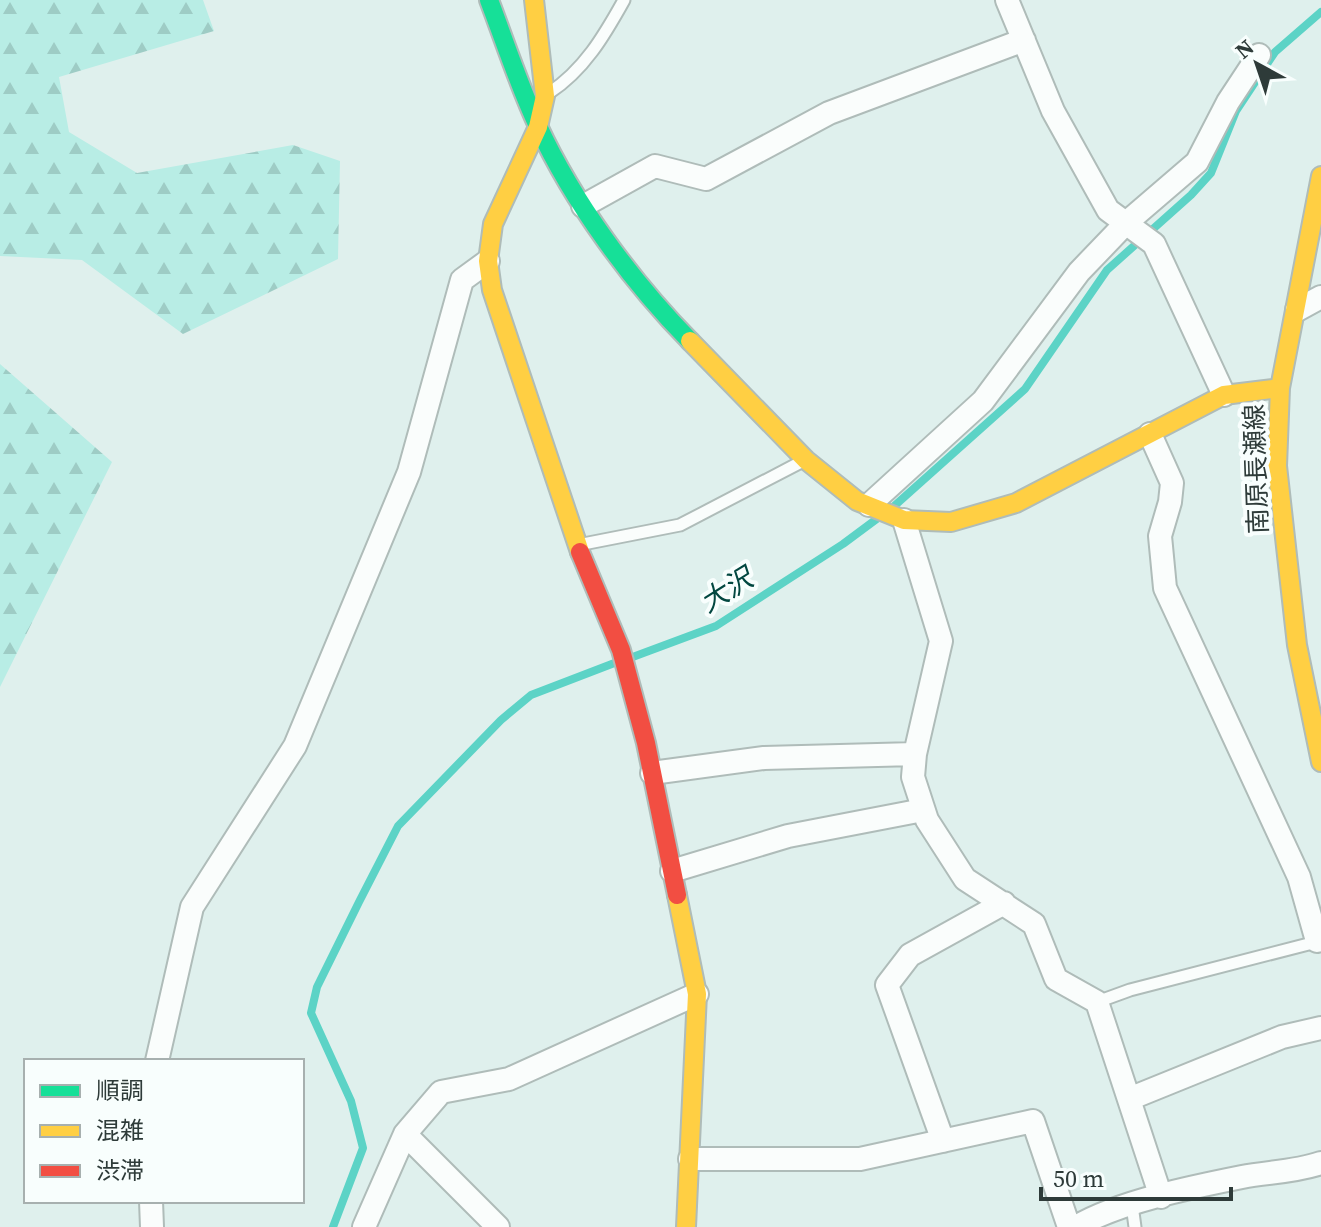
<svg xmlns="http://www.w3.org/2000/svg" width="1321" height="1227" viewBox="0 0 1321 1227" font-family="'Source Serif 4','Noto Sans JP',serif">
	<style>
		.forest { fill: url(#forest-firs) }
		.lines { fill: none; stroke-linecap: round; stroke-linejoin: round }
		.stream { stroke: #5cd3c6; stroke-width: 8 }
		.lane-casing { stroke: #afbcb9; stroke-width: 15 }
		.street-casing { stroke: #afbcb9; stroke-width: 26 }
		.fast-casing { stroke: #afbcb9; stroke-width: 22 }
		.slow-casing { stroke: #afbcb9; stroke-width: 22 }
		.jam-casing { stroke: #afbcb9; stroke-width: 22 }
		.lane { stroke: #fafdfc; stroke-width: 11 }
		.street { stroke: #fafdfc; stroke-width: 22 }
		.fast { stroke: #16e098; stroke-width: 18 }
		.slow { stroke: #ffcf43; stroke-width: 18 }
		.jam { stroke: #f24e42; stroke-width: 18 }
		.labels { text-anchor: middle; stroke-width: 8; stroke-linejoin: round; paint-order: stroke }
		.street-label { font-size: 26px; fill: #2e3b39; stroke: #f8fefd }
		.water-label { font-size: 28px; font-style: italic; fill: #024740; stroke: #f8fefd }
	</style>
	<defs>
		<pattern id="forest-firs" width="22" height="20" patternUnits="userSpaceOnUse" patternTransform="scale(2)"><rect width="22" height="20" fill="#b8ede5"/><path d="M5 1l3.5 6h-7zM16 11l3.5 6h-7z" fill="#9eccc5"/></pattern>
	</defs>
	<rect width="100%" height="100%" fill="#dff0ed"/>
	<!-- forest -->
	<path class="forest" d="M 0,0 L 203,0 L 214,31 L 59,77 L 69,132 L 137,173 L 293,145 L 340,161 L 338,259 L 183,334 L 82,260 L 0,256 Z
		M 0,364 L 112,462 L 0,687 Z"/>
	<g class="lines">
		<!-- stream -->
		<path class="stream" d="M 892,508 L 1025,389 L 1107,270 L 1191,195 L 1211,173 L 1236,111 L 1275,52 L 1321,12
			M 630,658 L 716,626 L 843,544 L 878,518
			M 333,1227 L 363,1148 L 351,1101 L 311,1013 L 317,987 L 359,902 L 398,826 L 501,720 L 531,695 L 617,662"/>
		<!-- lane casing -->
		<g class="lane-casing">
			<path id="lane" d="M 549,93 C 584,70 604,36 624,0
				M 578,545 L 680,525 L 803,461
				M 1097,1002 L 1130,990 L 1320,941
				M 1132,1205 L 1135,1227"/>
		</g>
		<!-- street casing -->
		<g class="street-casing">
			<path id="street" d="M 1007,0 L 1053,111 L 1108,210 L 1154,244 L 1224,395
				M 583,206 L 655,166 L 706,179 L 829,113 L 1024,40
				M 1297,310 L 1321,297
				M 1150,434 L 1172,483 L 1170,502 L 1160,536 L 1165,588 L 1299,877 L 1317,941
				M 869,505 L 983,401 L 1079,272 L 1126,223 L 1197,162 L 1228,102 L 1259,55
				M 904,520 L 941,641 L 915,754 L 913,777 L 927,820 L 965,879 L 1034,924 L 1056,979 L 1097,1002 L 1161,1197
				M 652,773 L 764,758 L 915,754
				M 672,871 L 788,836 L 923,810
				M 157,1061 L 192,907 L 295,746 L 409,472 L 462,280 L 488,261
				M 1129,1099 L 1282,1037 L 1321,1028
				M 405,1134 L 498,1227
				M 943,1141 L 887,985 L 910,955 L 1004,903
				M 690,1159 L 860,1159 L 1033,1121 L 1069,1227
				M 151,1201 L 152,1227
				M 364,1227 L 405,1134 L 441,1092 L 509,1079 L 697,994
				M 1076,1227 C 1118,1202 1192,1187 1242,1177 C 1268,1172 1295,1172 1321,1163"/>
		</g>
		<!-- fast casing -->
		<g class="fast-casing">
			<path id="fast" d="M 489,0 C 505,42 519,86 538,126 C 573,202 632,282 690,341"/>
		</g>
		<!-- slow casing -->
		<g class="slow-casing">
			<path id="slow" d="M 534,0 L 545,96 L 538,127 L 493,224 L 488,261 L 492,290 L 580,552
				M 1321,176 L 1280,388 L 1277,466 L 1297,645 L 1321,762
				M 690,341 L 806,460 L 857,501 L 904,520 L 951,522 L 1016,503 L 1224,395 L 1280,388
				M 677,895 L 697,994 L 686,1227"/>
		</g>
		<!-- jam casing -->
		<g class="jam-casing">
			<path id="jam" d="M 580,552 L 621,650 L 646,743 L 677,895"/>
		</g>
		<!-- lane -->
		<use href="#lane" class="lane"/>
		<!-- street -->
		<use href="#street" class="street"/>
		<!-- fast -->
		<use href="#fast" class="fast"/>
		<!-- slow -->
		<use href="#slow" class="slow"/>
		<!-- jam -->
		<use href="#jam" class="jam"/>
	</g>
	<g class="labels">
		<!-- street labels -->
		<g class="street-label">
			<text transform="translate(1256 469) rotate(-92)" y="9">南原長瀬線</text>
		</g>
		<!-- water labels -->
		<g class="water-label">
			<text transform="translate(726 590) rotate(-32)" y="10">大沢</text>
		</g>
	</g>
	<!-- legend -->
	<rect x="24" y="1059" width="280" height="144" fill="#f8fefd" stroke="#a7b0af" stroke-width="2"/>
	<rect x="40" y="1085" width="40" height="12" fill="#16e098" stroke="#a7b0af" stroke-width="2"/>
	<text x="96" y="1099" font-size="24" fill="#2e3b39">順調</text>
	<rect x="40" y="1125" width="40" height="12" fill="#ffcf43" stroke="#a7b0af" stroke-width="2"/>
	<text x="96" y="1139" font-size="24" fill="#2e3b39">混雑</text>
	<rect x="40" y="1165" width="40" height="12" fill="#f24e42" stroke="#a7b0af" stroke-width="2"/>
	<text x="96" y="1179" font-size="24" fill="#2e3b39">渋滞</text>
	<!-- north arrow -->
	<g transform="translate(1257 64) rotate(320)" stroke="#f8fefd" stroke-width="6" paint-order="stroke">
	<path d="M0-6L14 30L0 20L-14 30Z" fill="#2e3b39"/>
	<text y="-12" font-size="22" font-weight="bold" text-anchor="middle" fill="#2e3b39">N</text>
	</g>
	<!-- scale -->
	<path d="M1041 1187v12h190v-12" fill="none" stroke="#2e3b39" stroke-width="4"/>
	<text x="1053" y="1187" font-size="24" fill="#2e3b39" stroke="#f8fefd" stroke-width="6" paint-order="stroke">50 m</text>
</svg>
